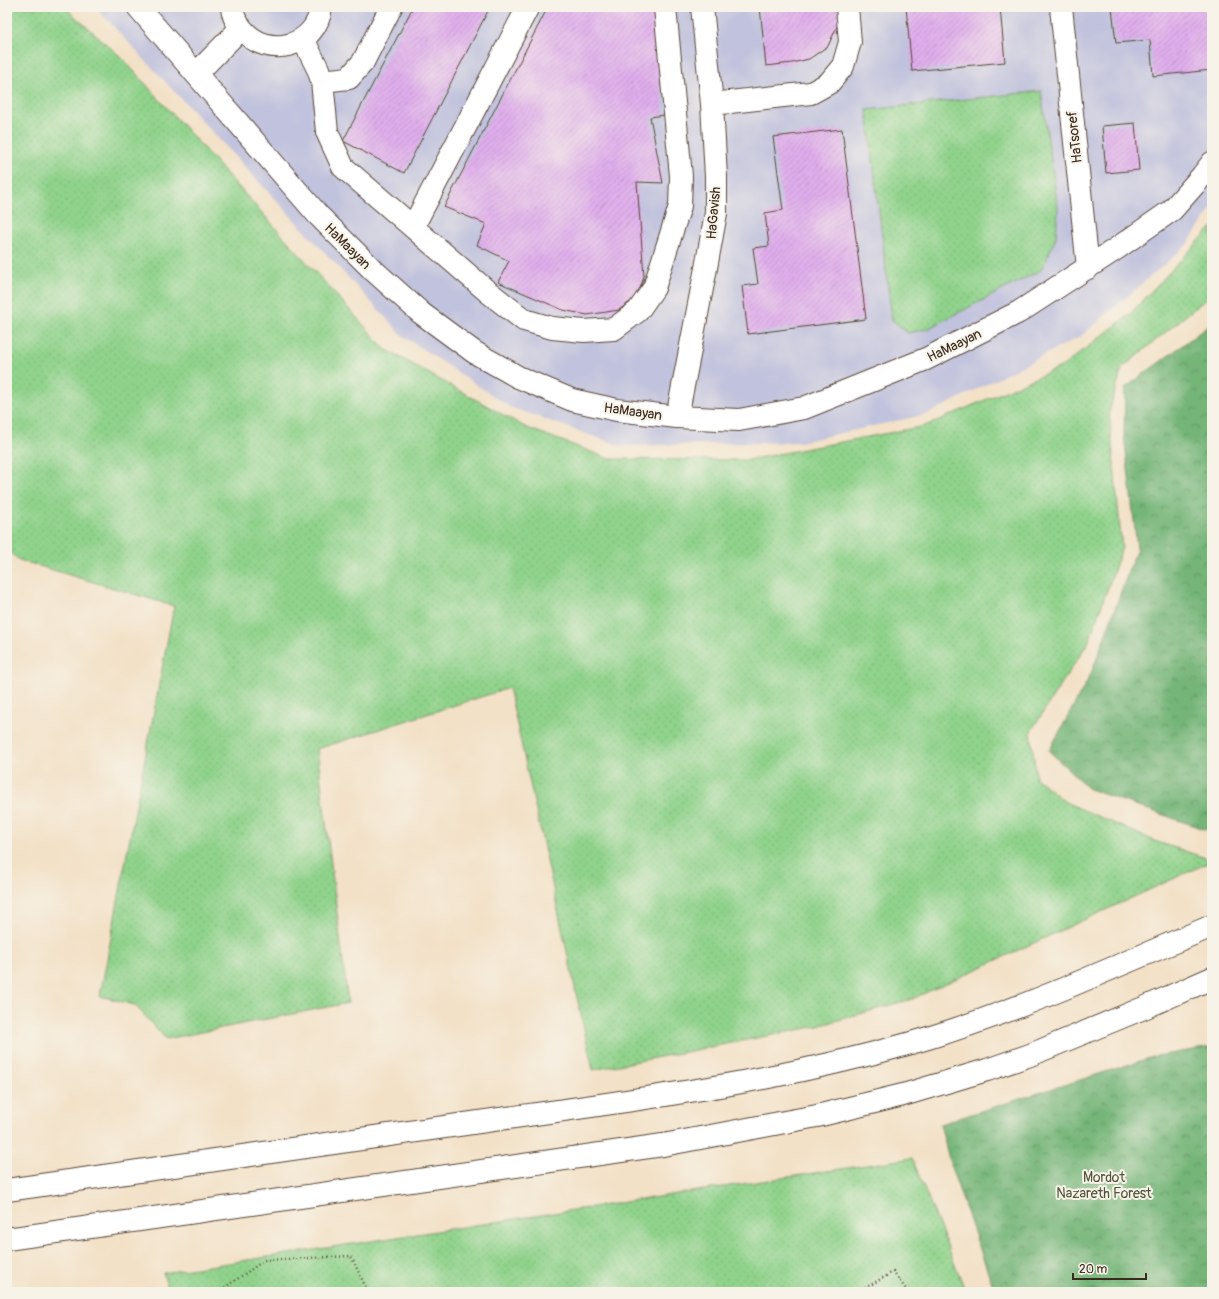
<svg xmlns="http://www.w3.org/2000/svg" width="1219" height="1299" viewBox="0 0 1219 1299" font-family="Pangolin,sans-serif">
	<style>
		.industrial { fill: #c1c2dd }
		.grass { fill: url(#grass-dots); stroke: #667e55 }
		.forest { fill: url(#forest-crowns); stroke: #58704b }
		.building { fill: url(#building-hatch) }
		.lines { fill: none; stroke-linecap: round; stroke-linejoin: round }
		.minor-casing { stroke: #574537; stroke-width: 24 }
		.major-casing { stroke: #574537; stroke-width: 24 }
		.path { stroke: #574537; stroke-width: 2.5; stroke-dasharray: 1 3; stroke-linecap: butt }
		.minor { stroke: #fff; stroke-width: 22 }
		.major { stroke: #fff; stroke-width: 22 }
		.labels { text-anchor: middle; stroke-width: 4; stroke-linejoin: round; paint-order: stroke }
		.street-label { font-size: 14px; fill: #3b2a1e; stroke: #f7f3e8 }
		.park-label { font-size: 14px; fill: #50543a; stroke: #f7f3e8 }
	</style>
	<defs>
		<pattern id="grass-dots" width="8" height="8" patternUnits="userSpaceOnUse"><rect width="8" height="8" fill="#90d38c"/><path d="M2 2h.1M6 6h.1" fill="none" stroke="#7db578" stroke-width="1.8" stroke-linecap="round"/></pattern>
		<pattern id="forest-crowns" width="20" height="18" patternUnits="userSpaceOnUse"><rect width="20" height="18" fill="#74b578"/><path d="M2 6a3 3 0 1 1 6 0M12 15a3 3 0 1 1 6 0" fill="none" stroke="#609362"/></pattern>
		<pattern id="building-hatch" width="6" height="6" patternUnits="userSpaceOnUse"><rect width="6" height="6" fill="#e0aeed"/><path d="M-1 1l2-2M0 6l6-6M5 7l2-2" fill="none" stroke="#b78ebf"/></pattern>
	</defs>
	<rect width="100%" height="100%" fill="#f7f3e8"/>
	<filter id="ink" filterUnits="userSpaceOnUse"><feTurbulence type="fractalNoise" baseFrequency=".025" numOctaves="2"/><feDisplacementMap in="SourceGraphic" scale="8" xChannelSelector="R" yChannelSelector="G"/><feConvolveMatrix kernelMatrix="1 2 1 2 8 2 1 2 1" color-interpolation-filters="sRGB"/></filter>
	<filter id="wash" filterUnits="userSpaceOnUse"><feTurbulence type="fractalNoise" baseFrequency=".012" numOctaves="4" result="noise"/><feDisplacementMap in="SourceGraphic" scale="16" xChannelSelector="R" yChannelSelector="G"/><feGaussianBlur stdDeviation="0.9" result="paint"/><feColorMatrix in="noise" values="0 0 0 0 0 0 0 0 0 0 0 0 0 0 0 0 0 1.4 0 .05"/><feComposite in="paint" operator="in"/></filter>
	<g filter="url(#wash)">
		<rect width="100%" height="100%" fill="#f3e1c7"/>
		<!-- industrial -->
		<path class="industrial" d="M 96,7 L 1212,7 L 1212,208 L 1186,246 L 1081,336 L 928,414 L 800,442 L 621,446 L 510,407 L 403,336 L 101,13 Z"/>
		<!-- grass -->
		<path class="grass" d="M 7,7 L 68,7 L 70,12 L 122,58 L 385,349 L 525,427 L 610,459 L 747,460 L 925,426 L 1063,366 L 1129,315 L 1212,227 L 1212,294 L 1122,368 L 1109,412 L 1122,548 L 1089,641 L 1031,731 L 1036,778 L 1065,802 L 1157,842 L 1212,860 L 1212,861 L 912,999 L 818,1026 L 593,1070 L 509,688 L 317,749 L 348,1003 L 166,1039 L 135,1005 L 100,996 L 174,606 L 19,560 L 7,550 Z
			M 1041,91 L 1058,208 L 1056,238 L 1041,270 L 927,329 L 908,333 L 892,320 L 867,110 Z
			M 912,1158 L 966,1292 L 169,1292 L 163,1273 Z"/>
		<!-- forest -->
		<path class="forest" d="M 1212,323 L 1212,832 L 1089,789 L 1049,751 L 1091,674 L 1137,548 L 1124,434 L 1125,388 Z
			M 1212,1047 L 1212,1292 L 995,1292 L 951,1167 L 940,1124 L 1156,1056 Z"/>
		<g id="blocks">
			<!-- building -->
			<path class="building" d="M 413,7 L 490,7 L 404,173 L 343,141 Z
				M 548,7 L 654,7 L 664,115 L 650,117 L 663,183 L 637,182 L 644,276 L 638,296 L 619,310 L 587,315 L 563,310 L 498,282 L 509,261 L 477,245 L 486,224 L 444,207 Z
				M 760,7 L 839,7 L 839,22 L 828,46 L 809,59 L 792,63 L 766,66 Z
				M 906,7 L 1000,7 L 1005,62 L 912,71 Z
				M 1112,7 L 1212,7 L 1212,70 L 1153,76 L 1150,40 L 1116,43 Z
				M 1135,123 L 1139,170 L 1106,173 L 1102,126 Z
				M 842,129 L 866,319 L 748,334 L 742,286 L 758,284 L 753,248 L 769,246 L 765,213 L 783,210 L 773,137 Z"/>
		</g>
	</g>
	<g filter="url(#ink)">
		<use href="#blocks" fill-opacity="0" stroke="#574537" stroke-width="1"/>
		<g class="lines">
			<!-- minor casing -->
			<g class="minor-casing">
				<path id="minor" d="M 138,7 L 318,215 L 373,270 L 421,313 L 474,352 L 518,377 L 572,400 L 617,410 L 677,417 L 739,420 L 804,408 L 926,359 L 1019,312 L 1116,249 L 1172,210 L 1202,176 L 1212,163
					M 232,7 C 232,15 237,23 242,29 C 267,60 317,47 321,7
					M 1061,7 L 1088,268
					M 303,39 L 318,69 L 322,81 L 327,132 L 343,167 L 487,291 L 524,320 L 552,328 L 584,331 L 614,329 L 638,311 L 654,288 L 680,206 L 681,176 L 665,7
					M 196,74 L 241,28
					M 322,81 L 349,78 L 363,62 L 391,7
					M 712,104 L 811,93 L 829,83 L 843,66 L 850,42 L 847,7
					M 413,227 L 528,7
					M 677,417 L 706,268 L 716,213 L 716,177 L 712,104 L 702,7"/>
			</g>
			<!-- major casing -->
			<g class="major-casing">
				<path id="major" d="M 7,1190 C 171,1166 336,1143 500,1119 C 644,1099 789,1080 928,1038 C 974,1024 1019,1007 1063,989 C 1113,968 1163,947 1212,926
					M 7,1239 L 663,1145 L 817,1116 L 903,1095 L 987,1070 L 1030,1055 L 1146,1007 L 1212,978"/>
			</g>
			<!-- path -->
			<path class="path" d="M 218,1292 L 265,1260 L 351,1256 L 368,1292
				M 858,1292 L 893,1272 L 908,1292"/>
			<!-- minor -->
			<use href="#minor" class="minor"/>
			<!-- major -->
			<use href="#major" class="major"/>
		</g>
	</g>
	<g class="labels">
		<!-- street labels -->
		<g class="street-label">
			<text transform="translate(1074 137) rotate(-96)" y="5">HaTsoref</text>
			<text transform="translate(713 213) rotate(-85)" y="5">HaGavish</text>
			<text transform="translate(348 246) rotate(45)" y="5">HaMaayan</text>
			<text transform="translate(954 345) rotate(-26)" y="5">HaMaayan</text>
			<text transform="translate(633 411) rotate(8)" y="5">HaMaayan</text>
		</g>
		<!-- park labels -->
		<g class="park-label">
			<text x="1104" y="1182">Mordot<tspan x="1104" dy="16">Nazareth Forest</tspan></text>
		</g>
	</g>
	<!-- margin -->
	<rect width="1219" height="1299" fill="none" stroke="#f7f3e8" stroke-width="24"/>
	<!-- scale -->
	<path d="M1073 1273v6h73v-6" fill="none" stroke="#3b2a1e" stroke-width="2"/>
	<text x="1079" y="1273" font-size="12" fill="#3b2a1e" stroke="#f7f3e8" stroke-width="3" paint-order="stroke">20 m</text>
</svg>
